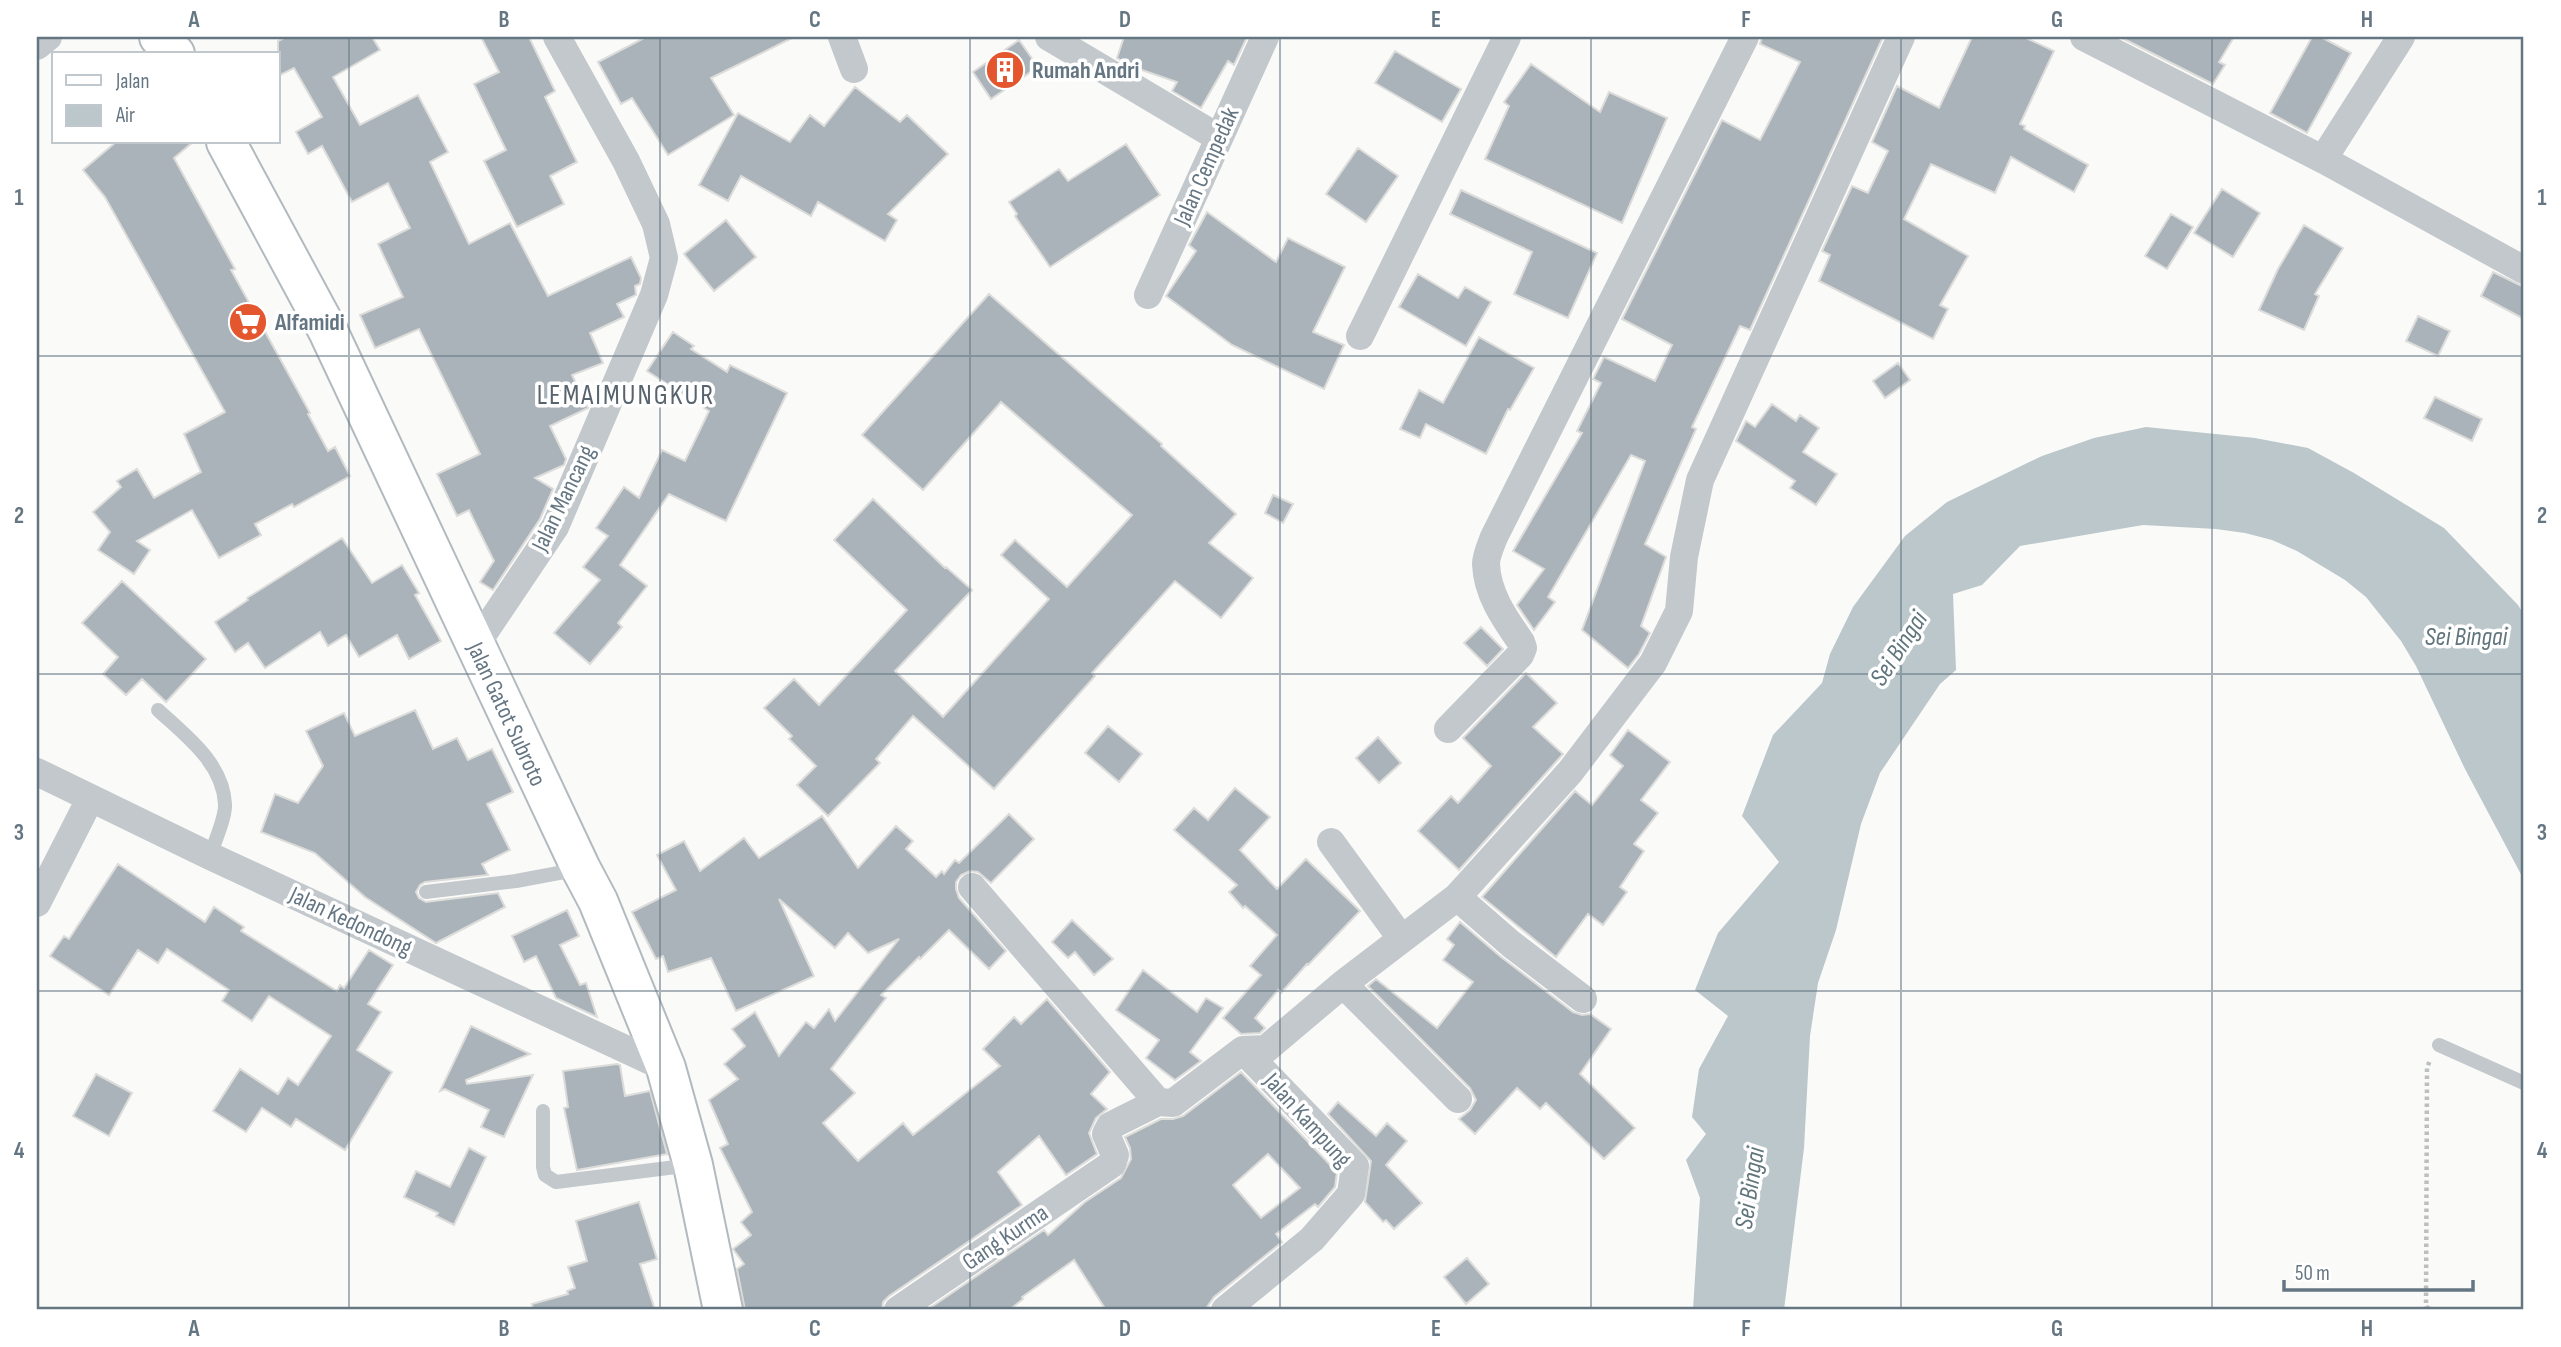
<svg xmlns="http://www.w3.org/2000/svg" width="2561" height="1347" viewBox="0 0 2561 1347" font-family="'Sofia Sans Condensed',sans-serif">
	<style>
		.water { fill: #bbc7cb }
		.building { fill: #aab3b9; stroke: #dcdcda; stroke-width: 2; fill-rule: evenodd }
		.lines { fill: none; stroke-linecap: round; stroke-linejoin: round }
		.secondary-casing { stroke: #b3babf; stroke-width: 42 }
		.path { stroke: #bbbfc2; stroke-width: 4.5; stroke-dasharray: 3.5 3.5; stroke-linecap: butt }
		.lane { stroke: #c3c8cc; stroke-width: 14 }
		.street { stroke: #c3c8cc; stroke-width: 28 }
		.secondary { stroke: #fff; stroke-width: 38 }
		.grid { fill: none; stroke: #657683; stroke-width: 2; stroke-opacity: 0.55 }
		.labels { text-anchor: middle; stroke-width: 7; stroke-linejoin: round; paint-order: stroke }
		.poi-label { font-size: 24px; font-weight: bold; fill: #657683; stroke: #fff; text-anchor: start }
		.street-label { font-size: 24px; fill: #657683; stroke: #fff }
		.water-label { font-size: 26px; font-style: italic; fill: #60757c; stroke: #fff }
		.quarter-label { font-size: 28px; letter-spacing: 2px; fill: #57646e; stroke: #fff }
		.neatline { fill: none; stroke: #657683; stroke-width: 2.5 }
		.grid-label { font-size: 23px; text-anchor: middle; font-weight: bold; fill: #657683 }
	</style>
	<rect width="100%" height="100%" fill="#fafaf8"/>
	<!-- water -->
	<path class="water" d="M 2146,427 L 2255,438 L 2308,448 L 2354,473 L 2444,528 L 2518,605 L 2524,615 L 2524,880 L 2465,769 L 2416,666 L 2401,641 L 2366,597 L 2345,580 L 2297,551 L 2272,540 L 2245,533 L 2216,529 L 2143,525 L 2020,546 L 1982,585 L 1953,594 L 1956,670 L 1940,684 L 1880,773 L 1861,824 L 1836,930 L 1818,983 L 1810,1036 L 1804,1148 L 1784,1310 L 1693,1310 L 1700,1198 L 1686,1160 L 1706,1134 L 1692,1117 L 1699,1069 L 1728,1016 L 1695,990 L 1718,933 L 1779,862 L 1742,816 L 1773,735 L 1822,683 L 1830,654 L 1853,607 L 1905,536 L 1947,502 L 2042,456 L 2094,438 Z"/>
	<!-- building -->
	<path class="building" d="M 286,37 L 372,37 L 380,50 L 333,77 L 360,125 L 418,95 L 448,152 L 430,162 L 469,244 L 510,223 L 548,296 L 631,257 L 641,278 L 640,284 L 635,286 L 636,295 L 617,304 L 624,317 L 590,333 L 603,363 L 572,375 L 588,408 L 550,426 L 566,459 L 564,465 L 535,478 L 553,489 L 540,519 L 493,590 L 480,582 L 494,561 L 469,510 L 457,516 L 437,474 L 480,454 L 419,329 L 375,348 L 360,315 L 403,297 L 378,244 L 410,228 L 388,183 L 352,202 L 322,146 L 308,154 L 296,132 L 322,117 L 294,68 L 278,76 L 278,41 Z
		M 481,37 L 529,37 L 555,91 L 545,97 L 577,162 L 550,176 L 564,204 L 517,227 L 484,161 L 506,150 L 474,84 L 499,72 Z
		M 646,37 L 794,37 L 711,78 L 734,115 L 668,155 L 632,98 L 621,104 L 598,62 Z
		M 1124,37 L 1247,37 L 1234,65 L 1228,61 L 1201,108 L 1172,91 L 1177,82 L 1133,67 L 1117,58 Z
		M 1762,37 L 1883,37 L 1750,330 L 1740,326 L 1692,427 L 1696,429 L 1645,544 L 1666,557 L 1641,626 L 1650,633 L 1639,654 L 1628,668 L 1582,630 L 1645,461 L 1631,455 L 1548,597 L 1555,602 L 1534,630 L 1517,605 L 1544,569 L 1513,551 L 1582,433 L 1577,431 L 1601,383 L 1593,379 L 1604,357 L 1655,381 L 1672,345 L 1622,319 L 1722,120 L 1760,140 L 1800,62 L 1760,44 Z
		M 1972,37 L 2024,37 L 2054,51 L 2020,124 L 2025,126 L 2024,129 L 2088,165 L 2074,192 L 2011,157 L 1995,193 L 1931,164 L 1904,219 L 1968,256 L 1940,305 L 1948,309 L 1933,339 L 1819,281 L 1830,255 L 1822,251 L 1852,186 L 1868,193 L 1888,151 L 1872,142 L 1897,86 L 1939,108 Z
		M 2120,37 L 2234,37 L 2219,62 L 2225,65 L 2213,84 Z
		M 2312,37 L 2321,37 L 2351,53 L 2307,133 L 2270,113 Z
		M 1019,40 L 1038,67 L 991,99 L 973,72 Z
		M 1395,51 L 1461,89 L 1442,122 L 1375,83 Z
		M 1531,64 L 1600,112 L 1609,92 L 1667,118 L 1622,223 L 1485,159 L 1509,106 L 1504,102 Z
		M 855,87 L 900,122 L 907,115 L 948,154 L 888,214 L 897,220 L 885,241 L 818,202 L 811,216 L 741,176 L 728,201 L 699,185 L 738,113 L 790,142 L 810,115 L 824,126 Z
		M 116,142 L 193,142 L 174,158 L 235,269 L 231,270 L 310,413 L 308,414 L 328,451 L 335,447 L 350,476 L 294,507 L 292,504 L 255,524 L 261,535 L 219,558 L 192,510 L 137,541 L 150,550 L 134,574 L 98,550 L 110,532 L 93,512 L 121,487 L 117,481 L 137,469 L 154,498 L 201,472 L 184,434 L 225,412 L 105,197 L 83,170 Z
		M 1126,144 L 1160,195 L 1050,267 L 1015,216 L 1017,214 L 1009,202 L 1059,169 L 1068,181 Z
		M 1358,148 L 1398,176 L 1366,222 L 1326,194 Z
		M 2222,189 L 2260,213 L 2233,257 L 2194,233 Z
		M 1461,190 L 1597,253 L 1568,318 L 1514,294 L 1532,252 L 1450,214 Z
		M 1207,212 L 1276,262 L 1288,238 L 1345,267 L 1313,332 L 1344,345 L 1324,389 L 1232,345 L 1166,296 L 1196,251 L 1189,245 Z
		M 2171,214 L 2193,227 L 2167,269 L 2145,256 Z
		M 726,220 L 756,257 L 714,291 L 684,254 Z
		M 2304,225 L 2343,248 L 2315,294 L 2319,296 L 2304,330 L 2259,310 L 2278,269 Z
		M 2493,272 L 2524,287 L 2524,319 L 2481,296 Z
		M 1418,274 L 1458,298 L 1465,287 L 1491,302 L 1466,346 L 1399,307 Z
		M 989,294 L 1162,444 L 1161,446 L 1236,514 L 1209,543 L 1253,578 L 1221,618 L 1175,581 L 1092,673 L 1095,676 L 994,789 L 913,716 L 876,759 L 880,763 L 828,816 L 797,785 L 816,766 L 789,739 L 792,736 L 764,708 L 794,679 L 819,705 L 907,610 L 834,540 L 873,499 L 945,568 L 946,567 L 972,590 L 895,671 L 943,717 L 1049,599 L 1001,555 L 1015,540 L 1067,587 L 1132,515 L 1001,402 L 923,490 L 862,435 Z
		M 2418,316 L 2450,331 L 2438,356 L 2406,341 Z
		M 673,332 L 694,346 L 691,349 L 727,372 L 730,365 L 787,393 L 726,521 L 669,494 L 620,565 L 647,586 L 618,623 L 622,627 L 590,664 L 554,633 L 600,580 L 583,567 L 608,536 L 596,528 L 624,487 L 639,498 L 662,450 L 685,461 L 709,411 L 647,371 Z
		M 1479,337 L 1534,368 L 1510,410 L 1508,409 L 1486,454 L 1426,424 L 1420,438 L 1400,429 L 1419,390 L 1443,403 Z
		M 1898,363 L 1910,380 L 1885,398 L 1873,381 Z
		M 2435,397 L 2482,419 L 2472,441 L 2424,418 Z
		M 1772,404 L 1796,421 L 1800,415 L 1819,428 L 1803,452 L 1837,474 L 1816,505 L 1790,488 L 1795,481 L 1736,441 L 1746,421 L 1755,427 Z
		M 1273,495 L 1293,504 L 1283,523 L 1265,513 Z
		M 342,538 L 372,583 L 402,565 L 419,593 L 415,595 L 441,641 L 409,659 L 397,635 L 359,657 L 346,635 L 328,646 L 320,632 L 265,668 L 248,643 L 235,652 L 215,622 L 248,600 L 247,598 Z
		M 122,581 L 206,659 L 166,702 L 142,679 L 126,695 L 103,674 L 118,657 L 82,623 Z
		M 1481,627 L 1503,649 L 1487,666 L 1464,643 Z
		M 1526,673 L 1557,703 L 1533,727 L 1563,754 L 1459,870 L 1418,831 L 1451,796 L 1458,803 L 1491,766 L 1463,738 Z
		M 415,710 L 433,749 L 457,738 L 468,760 L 492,749 L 513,792 L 487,804 L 510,850 L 482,864 L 488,875 L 425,882 L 420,885 L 416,892 L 419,898 L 426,902 L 498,893 L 505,907 L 436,943 L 365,897 L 315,853 L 261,832 L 275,794 L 298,803 L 323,766 L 306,731 L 344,713 L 355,736 Z
		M 1108,726 L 1142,754 L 1119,782 L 1085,753 Z
		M 1628,730 L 1670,762 L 1641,800 L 1658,813 L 1634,844 L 1644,851 L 1620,887 L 1627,892 L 1603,925 L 1588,914 L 1556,957 L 1482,897 L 1575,791 L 1592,805 L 1623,766 L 1610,755 Z
		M 1378,737 L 1401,763 L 1379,783 L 1356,758 Z
		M 1235,788 L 1270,817 L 1240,850 L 1277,889 L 1306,859 L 1360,911 L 1308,965 L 1307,964 L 1281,993 L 1278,990 L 1255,1018 L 1265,1028 L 1260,1033 L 1241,1034 L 1223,1018 L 1261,975 L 1250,966 L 1277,935 L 1245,906 L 1243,908 L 1229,892 L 1237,885 L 1174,830 L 1194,808 L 1208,820 Z
		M 1009,814 L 1034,839 L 991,883 L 978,872 L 970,871 L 961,875 L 956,882 L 956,889 L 959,898 L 1006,951 L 989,969 L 949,930 L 920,959 L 919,957 L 881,995 L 886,998 L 831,1069 L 855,1093 L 823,1123 L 858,1161 L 903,1123 L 913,1135 L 1000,1066 L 983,1049 L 1014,1017 L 1021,1024 L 1047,999 L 1110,1072 L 1091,1094 L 1107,1109 L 1096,1118 L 1089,1133 L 1097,1154 L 1066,1175 L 1039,1136 L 998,1172 L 1022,1205 L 889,1296 L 883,1302 L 882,1310 L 745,1310 L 737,1269 L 744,1264 L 733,1249 L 751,1235 L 741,1222 L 752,1212 L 720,1148 L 728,1144 L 709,1100 L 738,1079 L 724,1064 L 745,1046 L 732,1029 L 755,1012 L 779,1056 L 806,1022 L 814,1028 L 829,1009 L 835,1021 L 899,939 L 868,953 L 848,933 L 835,948 L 779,899 L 814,976 L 736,1011 L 711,958 L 668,972 L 663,956 L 656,959 L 632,912 L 676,890 L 657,855 L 684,841 L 700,871 L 744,838 L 759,858 L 822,816 L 858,868 L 896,826 L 913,841 L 906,849 L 936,877 L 942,871 L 944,874 L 955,860 L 959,863 Z
		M 118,864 L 205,922 L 214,907 L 244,927 L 241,931 L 337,991 L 340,985 L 344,988 L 369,950 L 393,965 L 368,1004 L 381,1012 L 357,1050 L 392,1072 L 345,1150 L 296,1119 L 291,1127 L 262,1108 L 246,1132 L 213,1111 L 240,1069 L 278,1094 L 288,1078 L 298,1085 L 331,1036 L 269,996 L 252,1021 L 222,1001 L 229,990 L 167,949 L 158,963 L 138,950 L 109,995 L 50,956 L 64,936 L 69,939 Z
		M 567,910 L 579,936 L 560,945 L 580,985 L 586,983 L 597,1017 L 556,998 L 536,956 L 524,962 L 512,936 Z
		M 1072,920 L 1113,959 L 1094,975 L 1075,952 L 1068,958 L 1052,942 Z
		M 1460,922 L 1501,957 L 1573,1012 L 1582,1015 L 1590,1014 L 1611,1029 L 1580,1074 L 1635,1128 L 1604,1159 L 1546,1103 L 1540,1109 L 1517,1088 L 1475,1134 L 1459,1119 L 1470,1110 L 1476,1100 L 1470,1088 L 1368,986 L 1376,979 L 1437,1028 L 1473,982 L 1443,960 L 1454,945 L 1447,939 Z
		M 1143,970 L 1197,1012 L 1206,998 L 1223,1008 L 1190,1052 L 1201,1061 L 1175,1080 L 1146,1058 L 1159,1040 L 1116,1010 Z
		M 471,1026 L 530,1054 L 466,1080 L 467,1084 L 533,1075 L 504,1137 L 481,1127 L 489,1110 L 445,1089 L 440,1091 Z
		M 617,1064 L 620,1065 L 625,1096 L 650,1091 L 667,1154 L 577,1170 L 564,1108 L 568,1107 L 563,1071 Z
		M 1241,1072 L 1337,1172 L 1335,1187 L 1318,1207 L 1315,1204 L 1276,1234 L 1282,1242 L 1214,1297 L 1205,1310 L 1106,1310 L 1074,1260 L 1022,1297 L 1023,1299 L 1009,1310 L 927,1310 L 1044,1230 L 1048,1235 L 1085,1202 L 1121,1178 L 1131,1159 L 1130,1148 L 1125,1137 L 1161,1119 L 1173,1119 L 1183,1116 ZM 1268,1154 L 1300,1188 L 1261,1218 L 1233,1185 Z
		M 96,1074 L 132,1093 L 109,1136 L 73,1116 Z
		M 1338,1102 L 1376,1136 L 1387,1123 L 1407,1141 L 1386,1165 L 1422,1203 L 1394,1229 L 1386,1220 L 1383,1222 L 1365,1202 L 1371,1161 L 1328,1114 Z
		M 469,1148 L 486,1157 L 454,1225 L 436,1216 L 438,1213 L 404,1197 L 416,1171 L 450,1187 Z
		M 639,1202 L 657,1259 L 640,1264 L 655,1310 L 533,1310 L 532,1304 L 568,1294 L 567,1291 L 575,1288 L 568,1267 L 587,1261 L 576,1221 Z
		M 1467,1258 L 1489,1284 L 1466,1304 L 1444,1277 Z"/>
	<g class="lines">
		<!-- secondary casing -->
		<g class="secondary-casing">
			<path id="secondary" d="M 159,37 L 175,54
				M 226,142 L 328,331 L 581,869 L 598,901 L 666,1068 L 693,1165 L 723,1310"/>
		</g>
		<!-- path -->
		<path class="path" d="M 2426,1307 L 2433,1310
			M 2426,1310 L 2427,1068 L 2430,1060"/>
		<!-- lane -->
		<path class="lane" d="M 158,710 C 186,736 223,763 225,804 C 226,817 214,843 210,856
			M 426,892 L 516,881 L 580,869
			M 2439,1045 L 2524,1083
			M 543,1111 L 543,1167 L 545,1175 L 556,1182 L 692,1165"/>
		<!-- street -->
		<path class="street" d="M 842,37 L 854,69
			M 1049,37 L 1219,138
			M 2084,37 L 2326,161 L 2524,270
			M 37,46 L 48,37
			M 2326,161 L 2329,150 L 2401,37
			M 1148,295 L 1265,37
			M 1360,336 L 1507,37
			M 475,646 L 555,527 L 654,295 L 664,258 L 656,224 L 626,161 L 557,37
			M 1448,729 L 1520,655 L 1523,648 L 1521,642 C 1505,619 1487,594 1486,564 C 1486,556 1491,545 1494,537 L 1745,37
			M 37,772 L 210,856 L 666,1068
			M 1331,842 L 1401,938
			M 972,887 L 1158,1102
			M 1457,897 L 1511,944 L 1583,999
			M 37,903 L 90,799
			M 1343,984 L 1458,1099
			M 898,1310 L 1112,1164 L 1115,1155 L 1106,1134 L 1110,1126 L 1158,1102 L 1173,1103 L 1243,1050 L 1266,1049 L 1343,984 L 1457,897 L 1570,772 L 1653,663 L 1679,611 L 1684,557 L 1700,480 L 1901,37
			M 1225,1310 L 1312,1239 L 1351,1194 L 1355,1166 L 1243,1050"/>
		<!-- secondary -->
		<use href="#secondary" class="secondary"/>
	</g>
	<!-- grid -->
	<path class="grid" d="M 349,37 L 349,1310M 660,37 L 660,1310M 970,37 L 970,1310M 1280,37 L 1280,1310M 1591,37 L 1591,1310M 1901,37 L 1901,1310M 2212,37 L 2212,1310M 37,356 L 2524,356M 37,674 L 2524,674M 37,991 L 2524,991"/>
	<!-- icons -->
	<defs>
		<g id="building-disc" transform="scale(2.0125)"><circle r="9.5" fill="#e4572e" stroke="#fff"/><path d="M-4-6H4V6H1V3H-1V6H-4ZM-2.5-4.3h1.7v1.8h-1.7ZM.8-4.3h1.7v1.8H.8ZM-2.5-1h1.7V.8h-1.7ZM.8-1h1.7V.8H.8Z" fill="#fff"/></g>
		<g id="supermarket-disc" transform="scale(2.0125)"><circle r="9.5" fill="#e4572e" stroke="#fff"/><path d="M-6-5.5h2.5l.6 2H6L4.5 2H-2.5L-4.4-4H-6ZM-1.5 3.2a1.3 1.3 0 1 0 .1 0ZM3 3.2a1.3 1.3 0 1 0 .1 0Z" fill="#fff"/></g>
	</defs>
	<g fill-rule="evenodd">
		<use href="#building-disc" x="1005" y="70"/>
		<use href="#supermarket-disc" x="248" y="322"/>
	</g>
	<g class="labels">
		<!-- poi labels -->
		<g class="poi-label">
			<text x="1032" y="78">Rumah Andri</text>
			<text x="275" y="330">Alfamidi</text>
		</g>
		<!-- street labels -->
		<g class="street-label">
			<text transform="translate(1206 166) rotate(-66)" y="8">Jalan Cempedak</text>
			<text transform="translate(563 498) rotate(-64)" y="8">Jalan Mancang</text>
			<text transform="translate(507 714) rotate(65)" y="8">Jalan Gatot Subroto</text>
			<text transform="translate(351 921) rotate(25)" y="8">Jalan Kedondong</text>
			<text transform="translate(1308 1120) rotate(48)" y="8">Jalan Kampung</text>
			<text transform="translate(1005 1237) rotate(-34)" y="8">Gang Kurma</text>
		</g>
		<!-- water labels -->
		<g class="water-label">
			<text x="2466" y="645">Sei Bingai</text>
			<text transform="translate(1898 648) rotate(-57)" y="9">Sei Bingai</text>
			<text transform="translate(1749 1188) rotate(-81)" y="9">Sei Bingai</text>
		</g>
		<!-- quarter labels -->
		<g class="quarter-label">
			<text x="626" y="404">LEMAIMUNGKUR</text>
		</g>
	</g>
	<!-- border -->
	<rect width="2561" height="1347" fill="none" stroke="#ffffff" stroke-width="77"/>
	<!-- legend -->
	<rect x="52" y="52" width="228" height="91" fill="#ffffff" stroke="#c1c8cd" stroke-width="2"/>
	<rect x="66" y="75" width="35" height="10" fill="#ffffff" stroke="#c1c8cd" stroke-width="2"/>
	<text x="116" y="88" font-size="21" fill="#657683">Jalan</text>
	<rect x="66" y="105" width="35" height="21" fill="#bbc7cb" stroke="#c1c8cd" stroke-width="2"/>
	<text x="116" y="122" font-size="21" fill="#657683">Air</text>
	<!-- scale -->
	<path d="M2284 1280v10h189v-10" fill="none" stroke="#657683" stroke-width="3.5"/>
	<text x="2295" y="1280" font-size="21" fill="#657683" stroke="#ffffff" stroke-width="5" paint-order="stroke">50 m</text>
	<rect x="38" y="38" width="2484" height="1270" class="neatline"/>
	<g class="grid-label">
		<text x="194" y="27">A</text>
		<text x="504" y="27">B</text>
		<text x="815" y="27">C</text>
		<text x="1125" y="27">D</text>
		<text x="1436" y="27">E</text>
		<text x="1746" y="27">F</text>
		<text x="2057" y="27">G</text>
		<text x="2367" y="27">H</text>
		<text x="19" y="205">1</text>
		<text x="2542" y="205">1</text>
		<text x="19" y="523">2</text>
		<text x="2542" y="523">2</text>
		<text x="19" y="840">3</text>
		<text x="2542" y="840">3</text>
		<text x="19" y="1158">4</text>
		<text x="2542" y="1158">4</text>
		<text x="194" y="1336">A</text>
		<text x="504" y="1336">B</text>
		<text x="815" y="1336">C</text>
		<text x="1125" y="1336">D</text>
		<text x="1436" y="1336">E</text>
		<text x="1746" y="1336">F</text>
		<text x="2057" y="1336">G</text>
		<text x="2367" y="1336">H</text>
	</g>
</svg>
